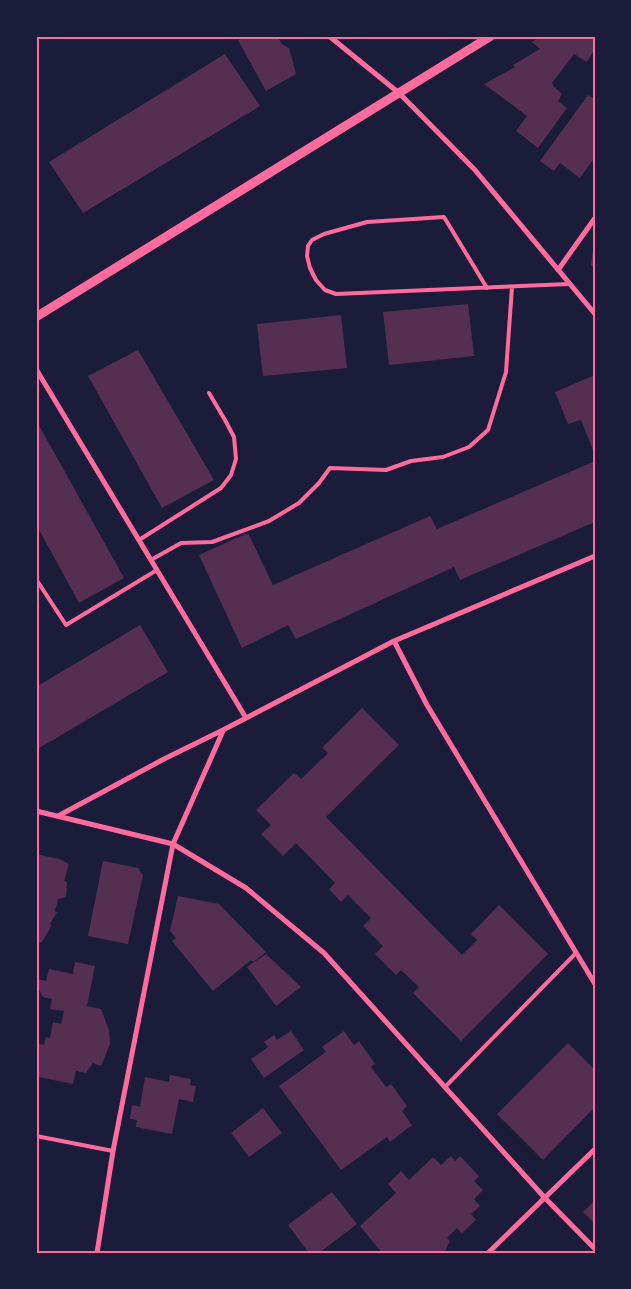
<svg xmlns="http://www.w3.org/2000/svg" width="631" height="1289" viewBox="0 0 631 1289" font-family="Ubuntu,sans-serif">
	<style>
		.building { fill: #542f53 }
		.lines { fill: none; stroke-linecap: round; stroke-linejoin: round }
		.service { stroke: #ff6b9d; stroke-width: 4 }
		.minor { stroke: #ff6b9d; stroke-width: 5 }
		.tertiary { stroke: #ff6b9d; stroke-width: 9 }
		.neatline { fill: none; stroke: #ff6b9d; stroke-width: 2 }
	</style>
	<rect width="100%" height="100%" fill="#1b1b3a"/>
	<!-- building -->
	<path class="building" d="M 246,36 L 277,36 L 282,44 L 289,48 L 296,74 L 266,91 L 238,40 Z
		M 541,36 L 595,36 L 595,53 L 593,52 L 587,62 L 574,54 L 552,83 L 553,86 L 562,94 L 558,101 L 567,108 L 538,148 L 516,131 L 527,116 L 484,84 L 515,67 L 513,65 L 540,49 L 532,42 Z
		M 225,54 L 260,106 L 83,213 L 49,162 Z
		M 588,95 L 595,99 L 595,157 L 580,178 L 560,163 L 554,171 L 540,161 Z
		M 594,243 L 595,243 L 595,269 L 591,265 Z
		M 468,304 L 474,356 L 389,365 L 383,312 Z
		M 341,315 L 347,368 L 263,376 L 257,324 Z
		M 138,350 L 214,480 L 162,508 L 88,376 Z
		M 595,375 L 595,455 L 581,420 L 568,424 L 555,392 Z
		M 36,420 L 124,578 L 79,603 L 36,524 Z
		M 595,461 L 595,522 L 460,580 L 454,567 L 296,639 L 288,625 L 242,648 L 199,555 L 248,533 L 273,585 L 430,516 L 437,529 Z
		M 140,625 L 168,672 L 36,750 L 36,687 Z
		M 362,708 L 399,745 L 326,817 L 462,955 L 477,940 L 471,934 L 499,905 L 548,954 L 461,1041 L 413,993 L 419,987 L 401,970 L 396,975 L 375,954 L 383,946 L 363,926 L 371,918 L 348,895 L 341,902 L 329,889 L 335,883 L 296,843 L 283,856 L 261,834 L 271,825 L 256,810 L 294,773 L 301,779 L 328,753 L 322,748 Z
		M 36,854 L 59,859 L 69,864 L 64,881 L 67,882 L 66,897 L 58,899 L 55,911 L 57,912 L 50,924 L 52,925 L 42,942 L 36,943 Z
		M 103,861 L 138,868 L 143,875 L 128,944 L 88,936 Z
		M 178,896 L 219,904 L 266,952 L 253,962 L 251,960 L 213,991 L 172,941 L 176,938 L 170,931 Z
		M 266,954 L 301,987 L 276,1006 L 247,967 Z
		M 75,962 L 95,966 L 87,1006 L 101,1009 L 109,1030 L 110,1044 L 101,1066 L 93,1063 L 86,1073 L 76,1071 L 73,1084 L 39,1077 L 37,1086 L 36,1086 L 36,1043 L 44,1045 L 46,1037 L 50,1038 L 53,1022 L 61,1024 L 64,1011 L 50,1009 L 52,999 L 43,997 L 37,987 L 38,979 L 46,981 L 49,969 L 73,974 Z
		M 291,1031 L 304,1050 L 264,1078 L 251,1059 L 268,1047 L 264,1042 L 274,1035 L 277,1040 Z
		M 344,1031 L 354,1045 L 359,1041 L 375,1064 L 371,1067 L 386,1087 L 391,1084 L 407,1106 L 402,1111 L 412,1125 L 390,1142 L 387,1137 L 341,1170 L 279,1086 L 326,1052 L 322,1047 Z
		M 568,1043 L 595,1070 L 595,1107 L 543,1160 L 497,1114 Z
		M 170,1075 L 191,1079 L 190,1085 L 196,1086 L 193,1102 L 179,1099 L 172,1134 L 136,1127 L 137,1120 L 130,1119 L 132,1105 L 140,1107 L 145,1077 L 169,1082 Z
		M 263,1108 L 282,1133 L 249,1157 L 231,1133 Z
		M 451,1156 L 455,1161 L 460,1156 L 479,1176 L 474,1181 L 483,1190 L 474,1199 L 480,1206 L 471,1214 L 476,1220 L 462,1233 L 457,1228 L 447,1238 L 450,1241 L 444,1253 L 382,1253 L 360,1226 L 396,1193 L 388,1184 L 401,1171 L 409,1180 L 433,1157 L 441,1165 Z
		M 332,1192 L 357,1224 L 319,1253 L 309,1253 L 288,1225 Z
		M 595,1200 L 595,1224 L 583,1212 Z"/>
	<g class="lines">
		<!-- service -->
		<path class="service" d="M 487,288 L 444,217 L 367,222 L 324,234 L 312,240 L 308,246 L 307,256 L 310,268 L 316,280 L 325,290 L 336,294 L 569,284
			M 139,540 L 221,488 L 231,475 L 236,459 L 234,437 L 225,420 L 209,393
			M 151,560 L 181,543 L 212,542 L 269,521 L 299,503 L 319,483 L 330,468 L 386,470 L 411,461 L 443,457 L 469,447 L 488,430 L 506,372 L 512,287
			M 36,579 L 66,625 L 157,570
			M 445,1087 L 576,953
			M 36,1136 L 113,1151"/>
		<!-- minor -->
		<path class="minor" d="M 329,36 L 399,93 L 475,170 L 595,314
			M 558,270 L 595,218
			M 36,369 L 246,718
			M 394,641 L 427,705 L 595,984
			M 36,811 L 173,844 L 223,731
			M 58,816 L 164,759 L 223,730 L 394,641 L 595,556
			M 97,1253 L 113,1151 L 173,844 L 246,888 L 324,953 L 545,1198 L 595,1249
			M 488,1253 L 595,1149"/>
		<!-- tertiary -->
		<path class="tertiary" d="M 36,317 L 491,36"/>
	</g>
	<!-- border -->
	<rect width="631" height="1289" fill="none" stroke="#1b1b3a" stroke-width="75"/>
	<rect x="38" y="38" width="556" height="1214" class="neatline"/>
</svg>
